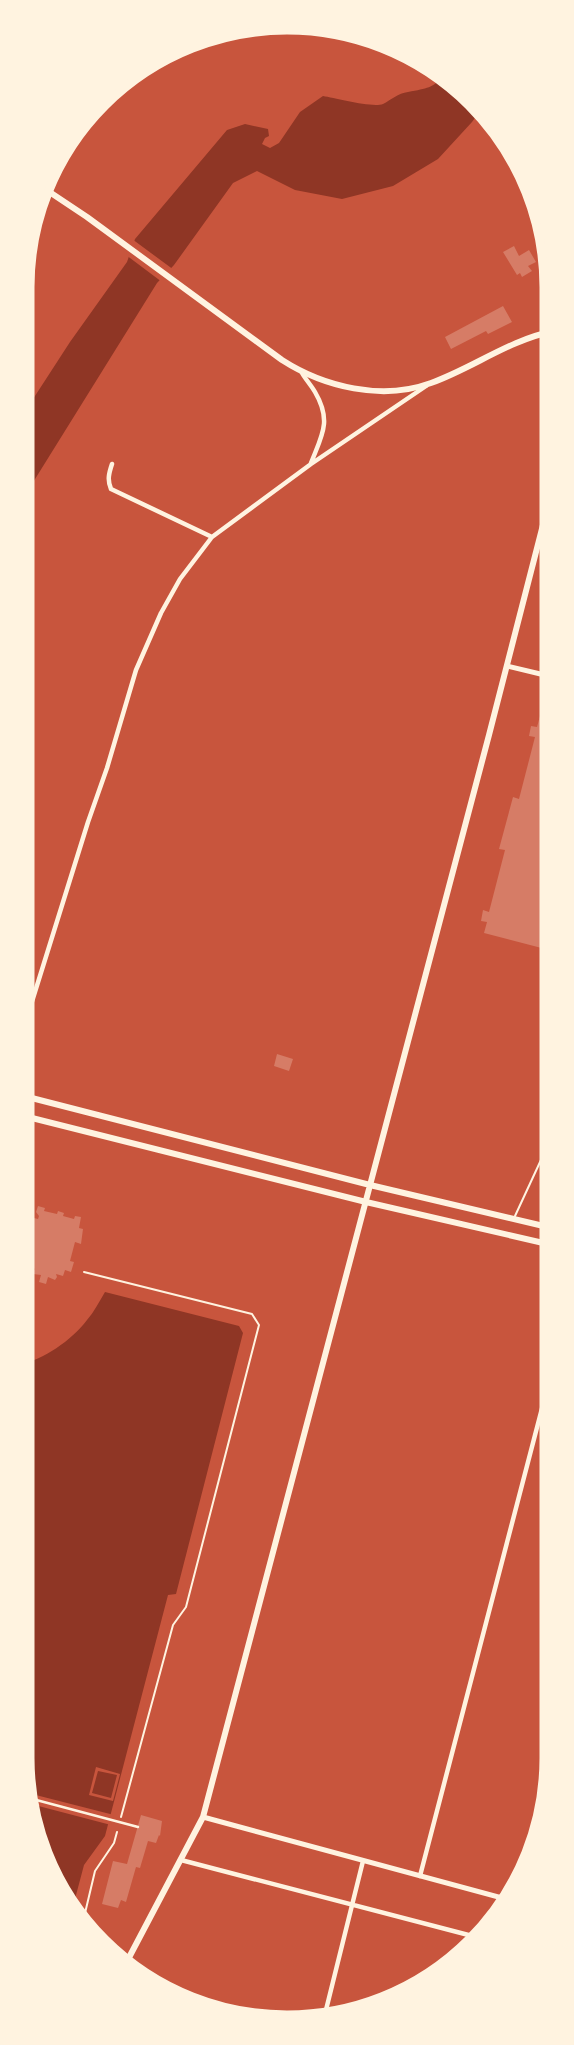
<svg xmlns="http://www.w3.org/2000/svg" width="574" height="2045" viewBox="0 0 574 2045" font-family="'IBM Plex Sans',sans-serif">
	<style>
		.water { fill: #8f3625 }
		.pier { fill: #c8553d; fill-rule: evenodd }
		.building { fill: #d67c66 }
		.lines { fill: none; stroke-linecap: round; stroke-linejoin: round }
		.path { stroke: #fff3e0; stroke-width: 2 }
		.service { stroke: #fff3e0; stroke-width: 2 }
		.pedestrian { stroke: #fff3e0; stroke-width: 2.5 }
		.minor { stroke: #fff3e0; stroke-width: 4.5 }
		.tertiary { stroke: #fff3e0; stroke-width: 5 }
		.secondary { stroke: #fff3e0; stroke-width: 5 }
		.primary { stroke: #fff3e0; stroke-width: 6 }
		.rim { fill: none; stroke: #fff3e0; stroke-width: 9 }
	</style>
	<rect width="100%" height="100%" fill="#c8553d"/>
	<!-- water -->
	<path class="water" d="M 447,74 L 484,105 L 472,122 L 438,159 L 393,186 L 342,199 L 295,190 L 257,171 L 233,183 L 174,265 L 157,283 L 22,500 L 22,416 L 70,342 L 127,262 L 135,239 L 227,130 L 245,124 L 268,129 L 269,136 L 265,138 L 262,144 L 270,148 L 279,143 L 300,112 L 323,96 C 335,98 372,108 383,104 C 391,100 398,93 408,92 C 428,88 431,89 447,74 Z
		M 105,1292 L 239,1326 L 243,1333 L 176,1594 L 168,1595 L 105,1836 L 84,1865 L 71,1914 L 38,1861 L 18,1758 L 19,1365 C 44,1359 71,1341 87,1320 C 94,1312 99,1302 105,1292 Z"/>
	<!-- pier -->
	<path class="pier" d="M 132,239 L 174,270 L 162,282 L 126,255 Z
		M 96,1767 L 120,1774 L 113,1801 L 89,1795 ZM 98,1771 L 117,1775 L 111,1798 L 92,1793 Z
		M 24,1792 L 114,1815 L 111,1825 L 27,1803 Z"/>
	<!-- building -->
	<path class="building" d="M 514,246 L 519,256 L 529,250 L 536,262 L 528,266 L 532,271 L 522,277 L 520,273 L 517,275 L 503,252 Z
		M 503,306 L 512,322 L 488,334 L 486,331 L 451,349 L 445,337 Z
		M 540,716 L 553,720 L 553,951 L 484,933 L 487,922 L 481,921 L 483,910 L 489,912 L 505,850 L 499,849 L 513,797 L 519,799 L 535,737 L 529,736 L 531,726 L 537,727 Z
		M 277,1054 L 293,1059 L 289,1071 L 274,1066 Z
		M 38,1206 L 45,1208 L 44,1211 L 57,1214 L 58,1211 L 64,1213 L 63,1216 L 74,1219 L 75,1216 L 81,1217 L 79,1228 L 83,1229 L 81,1244 L 75,1242 L 70,1261 L 74,1262 L 71,1272 L 65,1270 L 63,1276 L 56,1274 L 57,1277 L 55,1280 L 48,1277 L 46,1284 L 39,1282 L 41,1275 L 33,1274 L 32,1271 L 35,1269 L 29,1267 L 30,1264 L 25,1262 L 33,1232 L 28,1231 L 27,1228 L 30,1227 L 34,1218 L 38,1219 L 39,1216 L 36,1212 Z
		M 141,1815 L 162,1821 L 160,1836 L 159,1835 L 156,1843 L 148,1841 L 140,1868 L 136,1867 L 126,1902 L 121,1900 L 118,1908 L 102,1904 L 113,1861 L 127,1864 Z"/>
	<g class="lines">
		<!-- path -->
		<path class="path" d="M 84,1272 L 252,1314 L 259,1325 L 186,1607 L 173,1625 L 121,1817
			M 81,1930 L 95,1871 L 114,1843 L 117,1832"/>
		<!-- service -->
		<path class="service" d="M 515,1216 L 553,1134"/>
		<!-- pedestrian -->
		<path class="pedestrian" d="M 25,1797 L 138,1827"/>
		<!-- minor -->
		<path class="minor" d="M 302,373 C 306,380 311,385 315,392 C 332,421 322,435 311,463
			M 112,464 C 109,473 107,480 111,489 L 212,537
			M 20,1040 L 88,822 L 107,768 L 136,670 L 161,613 L 180,579 L 212,537 L 311,464 L 426,386
			M 181,1860 L 480,1938
			M 420,1876 L 552,1370
			M 323,2022 L 363,1861"/>
		<!-- tertiary -->
		<path class="tertiary" d="M 203,1817 L 513,1901"/>
		<!-- secondary -->
		<path class="secondary" d="M 507,666 L 553,677"/>
		<!-- primary -->
		<path class="primary" d="M 42,187 L 87,217 L 282,360 C 324,387 382,401 431,383 C 473,368 509,340 554,331
			M 20,1095 L 370,1185 L 552,1228
			M 20,1115 L 366,1202 L 552,1245
			M 124,1967 L 203,1817 L 489,735 L 554,482"/>
	</g>
	<!-- crop -->
	<path d="M0 0H574V2045H0ZM287 30H287A257 257 0 0 1 544 287V1758A257 257 0 0 1 287 2015H287A257 257 0 0 1 30 1758V287A257 257 0 0 1 287 30Z" fill="#fff3e0" fill-rule="evenodd"/>
	<path class="rim" d="M287 30H287A257 257 0 0 1 544 287V1758A257 257 0 0 1 287 2015H287A257 257 0 0 1 30 1758V287A257 257 0 0 1 287 30Z"/>
</svg>
